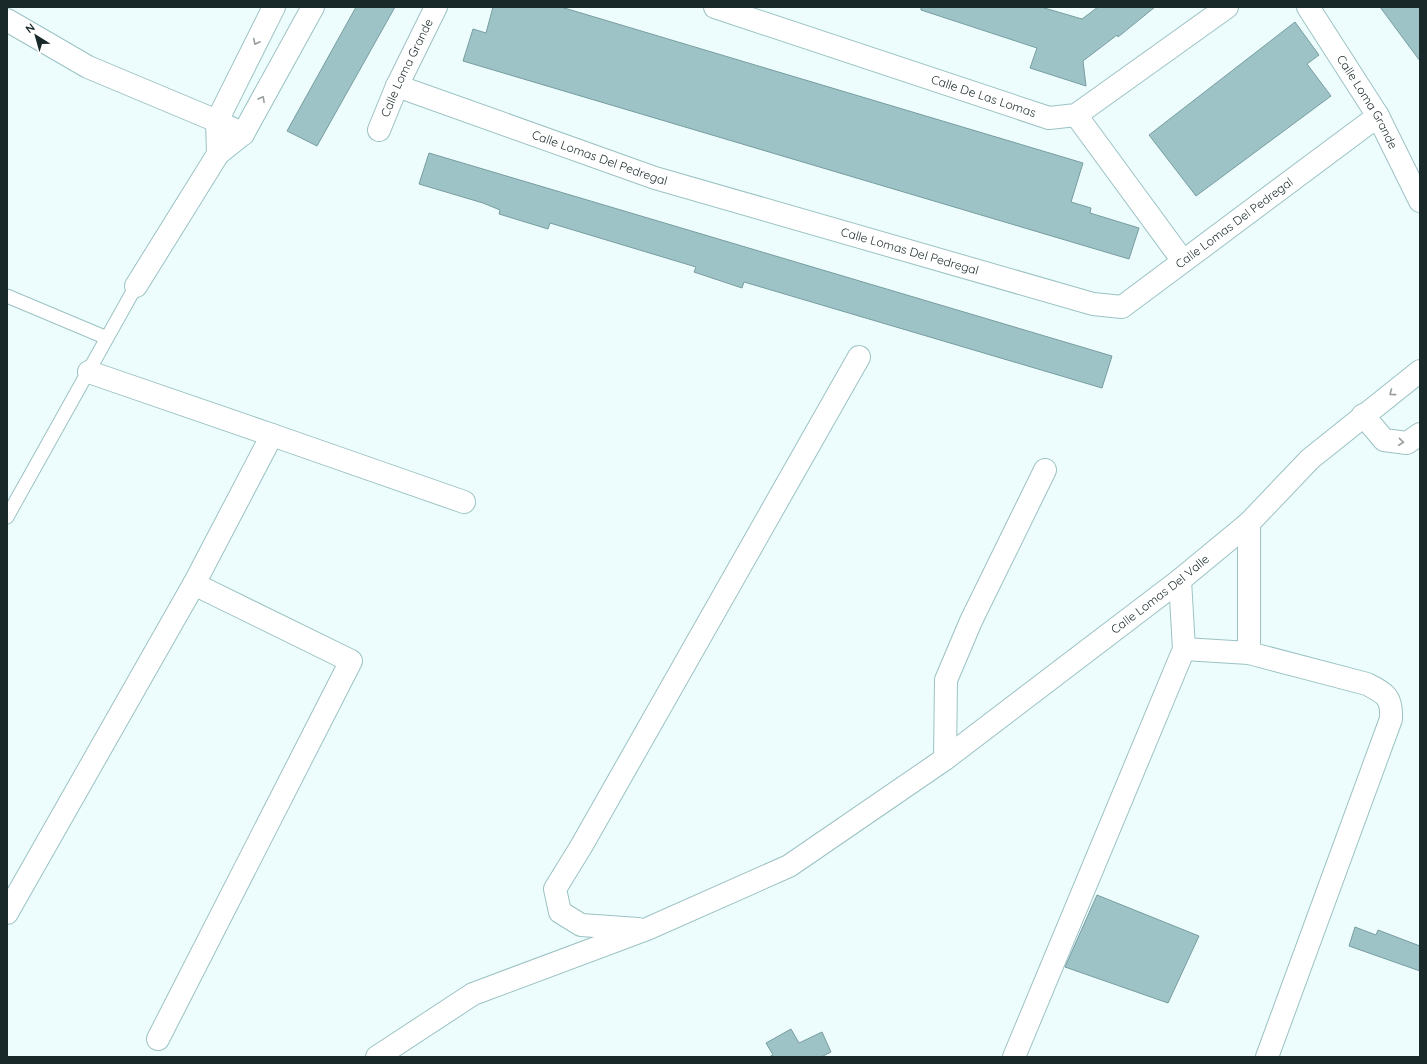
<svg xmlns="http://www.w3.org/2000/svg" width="1427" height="1064" viewBox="0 0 1427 1064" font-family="Quicksand,sans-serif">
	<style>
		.building { fill: #9dc3c6; stroke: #789da0 }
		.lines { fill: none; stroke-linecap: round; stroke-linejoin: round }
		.service-casing { stroke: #9cc2c4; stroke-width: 15 }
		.minor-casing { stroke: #9cc2c4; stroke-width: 24 }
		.tertiary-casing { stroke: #9cc2c4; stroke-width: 24 }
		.service { stroke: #fff; stroke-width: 13 }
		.minor { stroke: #fff; stroke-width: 22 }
		.tertiary { stroke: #fff; stroke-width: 22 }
		.oneway { stroke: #989e9f }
		.labels { text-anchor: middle; stroke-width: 4; stroke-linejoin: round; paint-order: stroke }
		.street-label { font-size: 12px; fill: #192829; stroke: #fff }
	</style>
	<rect width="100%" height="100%" fill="#edfdfd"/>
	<!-- building -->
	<path class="building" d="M 356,7 L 395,7 L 317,146 L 287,131 Z
		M 493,7 L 561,7 L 1083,163 L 1071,202 L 1091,208 L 1090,213 L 1139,228 L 1129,259 L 463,61 L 473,29 L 486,33 Z
		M 921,7 L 1041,7 L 1082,19 L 1098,7 L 1155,7 L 1118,37 L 1117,35 L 1083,61 L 1086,86 L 1030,68 L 1037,48 L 921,10 Z
		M 1380,7 L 1420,7 L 1420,61 Z
		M 1295,22 L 1319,55 L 1307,64 L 1331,96 L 1196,196 L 1149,135 Z
		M 429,153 L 1112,356 L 1102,388 L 744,282 L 742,288 L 694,272 L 696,267 L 550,223 L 548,229 L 499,214 L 500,210 L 483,203 L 419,184 Z
		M 1097,895 L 1199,936 L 1168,1003 L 1065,967 Z
		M 1355,927 L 1376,935 L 1378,930 L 1420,946 L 1420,971 L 1349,946 Z
		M 791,1029 L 799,1043 L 822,1032 L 831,1052 L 821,1057 L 769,1057 L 773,1055 L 766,1043 Z"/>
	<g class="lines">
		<!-- service casing -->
		<g class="service-casing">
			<path id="service" d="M 7,296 L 107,338
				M 7,517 L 136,286"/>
		</g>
		<!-- minor casing -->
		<g class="minor-casing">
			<g id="minor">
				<path id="s1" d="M 715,7 L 1049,118 L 1076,115 L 1227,7"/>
				<path id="s2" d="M 1308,7 L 1378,116 L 1420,201"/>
				<path d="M 7,20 L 88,67 L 217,121 L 243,134"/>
				<path id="s3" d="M 397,86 L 655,178 L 1093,304 L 1122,307 L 1378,116"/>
				<path d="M 1076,115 L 1183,261"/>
				<path id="s4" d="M 379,130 L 397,86 L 436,7"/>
				<path d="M 1363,415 L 1384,440 L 1407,443 L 1420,434"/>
				<path d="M 272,435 L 464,502"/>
				<path d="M 1249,523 L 1249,653"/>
				<path d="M 1184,649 L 1249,653 L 1367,684 C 1386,694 1392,697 1391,719 L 1267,1057"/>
				<path d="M 945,759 L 946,680 L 971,621 L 1045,470"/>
				<path d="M 7,913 L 194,584 L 272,435 L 89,372"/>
				<path d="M 638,929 L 581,925 L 560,912 L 555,889 L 582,845 L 859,357"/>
				<path d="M 158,1039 L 351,661 L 194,584"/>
				<path id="s5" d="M 377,1057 L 473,994 L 647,929 L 789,866 L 945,759 L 1180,580 L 1249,523 L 1310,459 L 1420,371"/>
				<path d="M 1014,1057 L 1184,649 L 1180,580"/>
			</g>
		</g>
		<!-- tertiary casing -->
		<g class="tertiary-casing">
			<path id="tertiary" d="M 218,154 L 217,121 L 274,7
				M 136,286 L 218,154 L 243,134 L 313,7"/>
		</g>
		<!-- service -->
		<use href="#service" class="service"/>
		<!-- minor -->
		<use href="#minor" class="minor"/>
		<!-- tertiary -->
		<use href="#tertiary" class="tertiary"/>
	</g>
	<!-- one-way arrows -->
	<defs><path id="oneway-chevron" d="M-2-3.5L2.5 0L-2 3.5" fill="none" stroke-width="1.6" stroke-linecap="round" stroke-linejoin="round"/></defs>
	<g class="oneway">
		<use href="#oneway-chevron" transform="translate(256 42) rotate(117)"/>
		<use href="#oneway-chevron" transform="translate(262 99) rotate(-61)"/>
		<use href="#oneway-chevron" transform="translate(1392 393) rotate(143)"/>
		<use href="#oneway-chevron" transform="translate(1401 442) rotate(6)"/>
	</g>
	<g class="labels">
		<!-- street labels -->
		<g class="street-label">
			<text dy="4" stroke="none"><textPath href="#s4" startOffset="68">Calle Loma Grande</textPath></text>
			<text dy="4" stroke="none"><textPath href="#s1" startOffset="283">Calle De Las Lomas</textPath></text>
			<text dy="4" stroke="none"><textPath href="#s2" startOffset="112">Calle Loma Grande</textPath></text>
			<text dy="4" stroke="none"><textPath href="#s3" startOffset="215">Calle Lomas Del Pedregal</textPath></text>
			<text dy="4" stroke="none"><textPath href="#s3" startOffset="899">Calle Lomas Del Pedregal</textPath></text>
			<text dy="4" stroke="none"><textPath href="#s3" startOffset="539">Calle Lomas Del Pedregal</textPath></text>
			<text dy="4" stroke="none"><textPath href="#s5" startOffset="916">Calle Lomas Del Valle</textPath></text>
		</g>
	</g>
	<!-- border -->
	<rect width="1427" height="1064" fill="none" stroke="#192829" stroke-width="16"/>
	<!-- north arrow -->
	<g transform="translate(36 36) rotate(323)" stroke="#ffffff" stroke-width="3" paint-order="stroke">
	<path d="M0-3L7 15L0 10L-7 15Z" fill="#192829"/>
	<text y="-6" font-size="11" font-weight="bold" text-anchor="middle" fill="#192829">N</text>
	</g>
</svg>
